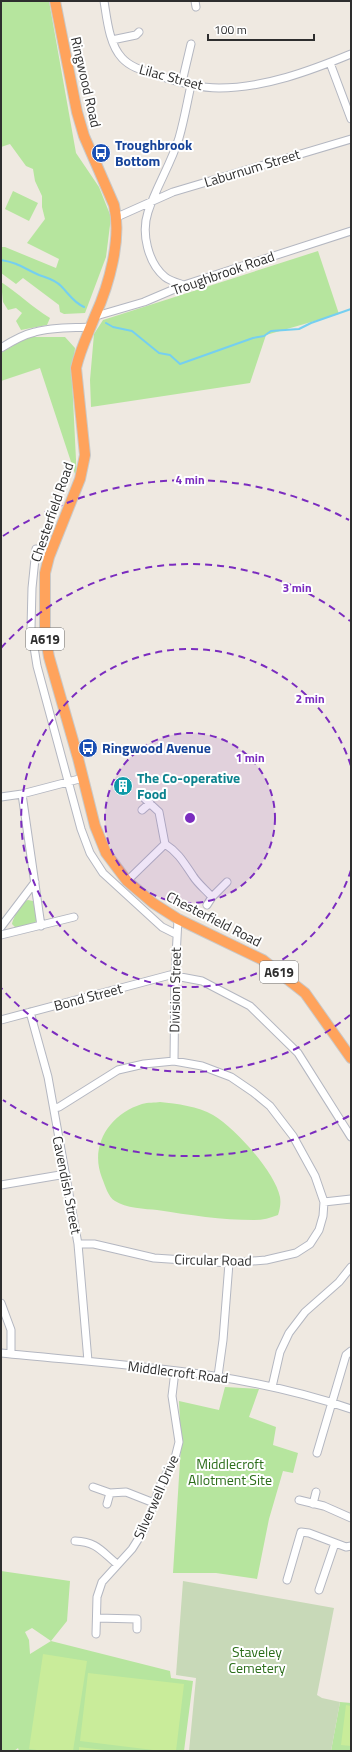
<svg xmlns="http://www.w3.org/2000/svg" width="352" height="1752" viewBox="0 0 352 1752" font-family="'Titillium Web',sans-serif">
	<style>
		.green { fill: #b6e59e; fill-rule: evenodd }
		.cemetery { fill: #c8d9b8 }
		.pitch { fill: #c9ec9a }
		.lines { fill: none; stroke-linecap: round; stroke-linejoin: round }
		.stream { stroke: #75cff0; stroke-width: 2 }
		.minor-casing { stroke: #b4b7c1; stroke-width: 9 }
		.highway-casing { stroke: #c9c9c9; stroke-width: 12 }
		.minor { stroke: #fff; stroke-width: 7 }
		.highway { stroke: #ffa35c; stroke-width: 10 }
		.ring { fill: none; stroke: #7b2cbf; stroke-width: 2; stroke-dasharray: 7 5 }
		.labels { text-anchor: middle; stroke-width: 4; stroke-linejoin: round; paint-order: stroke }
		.shield { fill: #fff; stroke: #6d6d6d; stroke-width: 1 }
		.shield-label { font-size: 13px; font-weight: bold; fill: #2e2e2e }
		.street-label { font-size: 14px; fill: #2e2e2e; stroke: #fff }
		.transit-label { font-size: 14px; font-weight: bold; fill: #164399; stroke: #fff; text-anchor: start }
		.culture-label { font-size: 14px; font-weight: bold; fill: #0d838f; stroke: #fff; text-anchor: start }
		.park-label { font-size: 14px; fill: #2c6e1b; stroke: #fff }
		.centre { fill: #7b2cbf; stroke: #fff; stroke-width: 2 }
		.ring-label { font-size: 12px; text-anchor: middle; font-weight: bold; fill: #7b2cbf; stroke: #fff; stroke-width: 4; stroke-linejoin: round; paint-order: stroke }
	</style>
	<rect width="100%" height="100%" fill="#efe9e1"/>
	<!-- green -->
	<path class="green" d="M 1,1 L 49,1 L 76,153 L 99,187 L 111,217 L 106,257 L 85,313 L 64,314 L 60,312 L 59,305 L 23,278 L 16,284 L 1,273 L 1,247 L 5,247 L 56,268 L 59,259 L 27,243 L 45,219 L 42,207 L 42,196 L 35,181 L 33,169 L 26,166 L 10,144 L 1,147 Z
		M 13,191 L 38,203 L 29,221 L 5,209 Z
		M 318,251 L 339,314 L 266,335 L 250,383 L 91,407 L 90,380 L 94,334 L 103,320 Z
		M 1,282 C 18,293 32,307 50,318 L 47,325 L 21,330 L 16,321 L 22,313 L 16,308 L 8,310 L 3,302 Z
		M 30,337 L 65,337 L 75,348 L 72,379 L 77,480 L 40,368 L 1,381 L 1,353 L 24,339 Z
		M 28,900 L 33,901 L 37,920 L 34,924 L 17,929 L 12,924 C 14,916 21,902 28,900 Z
		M 160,1102 C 177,1104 198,1106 213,1115 C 235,1128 275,1172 280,1197 C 281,1203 280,1209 278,1215 C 270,1218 263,1220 254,1220 C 222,1220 189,1215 157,1210 C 146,1209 125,1208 115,1201 C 108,1197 105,1185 102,1178 C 89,1145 110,1114 142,1104 C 148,1102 155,1103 160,1102 Z
		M 225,1387 L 259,1389 L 249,1417 L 276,1427 L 273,1445 L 298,1453 L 293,1473 L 283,1471 L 269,1519 L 257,1579 L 216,1573 L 173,1573 L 181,1445 L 179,1401 L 219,1410 Z
		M 1,1571 L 70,1581 L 67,1621 L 51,1641 L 170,1671 L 171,1678 L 193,1681 L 184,1751 L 19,1751 L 18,1748 L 14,1751 L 1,1751 ZM 32,1628 L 51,1641 L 30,1654 L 29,1640 L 25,1632 Z
		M 340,1702 L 351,1703 L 351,1751 L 331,1751 Z"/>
	<!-- cemetery -->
	<path class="cemetery" d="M 183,1581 L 334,1608 L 317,1695 L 322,1698 L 340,1702 L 331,1751 L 189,1751 L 196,1678 L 176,1675 Z"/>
	<!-- pitch -->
	<path class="pitch" d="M 43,1654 L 87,1661 L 73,1751 L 45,1751 L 29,1749 Z
		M 88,1673 L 184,1684 L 176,1751 L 161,1751 L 80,1741 Z
		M 346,1705 L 351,1706 L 351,1746 L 341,1745 Z
		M 79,1747 L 113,1751 L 79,1751 Z"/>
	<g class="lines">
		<!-- stream -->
		<path class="stream" d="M 1,260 C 19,263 23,268 39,275 C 47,278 54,279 61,286 C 69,294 73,302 84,307
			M 106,323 L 113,327 L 132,331 L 159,353 L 170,355 L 180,364 L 253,338 L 264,336 L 271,331 L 299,329 L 311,323 L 351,309"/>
		<!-- minor casing -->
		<g class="minor-casing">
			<path id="minor" d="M 104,1 C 107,19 109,44 122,58 C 131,68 145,71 157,75 C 177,82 198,88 219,88 C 264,88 310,71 351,54
				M 195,1 L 196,7
				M 112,40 L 136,35 L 139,32
				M 330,63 L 351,119
				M 182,82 L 191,44
				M 117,217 L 173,192 L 351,139
				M 184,285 C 178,283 170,281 165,277 C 148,263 141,233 148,212 C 156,187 171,164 179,138 C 184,121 187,103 191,85
				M 96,316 L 144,302 L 184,285 L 351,231
				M 1,348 C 12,341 22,335 35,332 C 52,327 72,328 90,327
				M 36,549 L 32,588 L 31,628 L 37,666 L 81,829 L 90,853 L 103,873 L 162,927 L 176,934
				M 22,794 L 41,926
				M 1,797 L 22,794 L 83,778
				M 144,798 L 159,812 L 165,844
				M 142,810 L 150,803
				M 165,844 C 179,853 184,863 193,876 C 198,884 206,890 212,897
				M 127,881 L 165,844
				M 207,905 L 212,897 L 227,882
				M 1,927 L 35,882
				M 1,935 L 74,917
				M 30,1012 L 48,1077 L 78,1244 L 88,1361
				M 1,1020 L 170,975 L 202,981 L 250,1006 L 298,1053 L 351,1137
				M 174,1061 L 175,976 L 178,919
				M 54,1108 L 59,1107 L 118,1070 L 144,1064 L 174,1061 L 202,1066 L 231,1077 L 253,1092 L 270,1106 L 293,1136 L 315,1176 L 324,1202 L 323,1216 L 319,1230 L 310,1244 L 296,1253 L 266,1260 L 229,1263 L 154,1258 L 94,1244 L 78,1244
				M 1,1185 L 66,1174
				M 324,1202 L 351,1199
				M 1,1303 L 11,1330 L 11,1354
				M 1,1353 C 118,1365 239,1370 351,1409
				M 218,1376 L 223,1340 L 229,1263
				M 272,1387 L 280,1352 L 289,1333 L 305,1312 L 339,1282 L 351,1267
				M 317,1453 L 346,1355 L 351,1351
				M 93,1487 L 110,1493 L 126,1492 L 154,1503
				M 299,1500 L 324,1506 L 351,1518
				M 107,1504 L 110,1493
				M 313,1504 L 316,1492
				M 75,1541 C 97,1542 101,1551 117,1564
				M 287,1580 L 301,1532 L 309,1533 L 346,1547 L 351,1546
				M 319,1590 L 335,1543
				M 97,1618 L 137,1619 L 137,1629
				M 96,1634 L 97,1597 L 102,1582 L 132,1549 L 144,1530 L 161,1484 L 175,1458 L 179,1442 L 172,1396 L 175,1371"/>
		</g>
		<!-- highway casing -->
		<g class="highway-casing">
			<path id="highway" d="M 55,1 L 77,112 L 84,136 L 114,205 C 122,239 109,285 95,316 C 88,334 80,350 76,368 L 85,455 L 80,479 L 49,557 L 45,573 L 45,634 L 49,657 L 78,758 L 95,826 L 106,853 L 127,881 L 153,903 L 178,919 L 263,960 L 305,993 L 351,1058"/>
		</g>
		<!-- minor -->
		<use href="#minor" class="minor"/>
		<!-- highway -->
		<use href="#highway" class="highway"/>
	</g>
	<!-- distance rings -->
	<circle cx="190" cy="818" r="85" fill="#7b2cbf" fill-opacity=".12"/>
	<g class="ring">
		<circle cx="190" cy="818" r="85"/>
		<path d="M351 870A169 169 0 1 1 351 766"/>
		<path d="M350 1015A254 254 0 0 1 1 988M1 648A254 254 0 0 1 350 621"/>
		<path d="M349 1116A338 338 0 0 1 3 1100M3 536A338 338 0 0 1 349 520"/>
	</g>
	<!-- icons -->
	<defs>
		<g id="bus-disc" transform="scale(1)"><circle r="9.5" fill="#1a4fb4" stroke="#fff"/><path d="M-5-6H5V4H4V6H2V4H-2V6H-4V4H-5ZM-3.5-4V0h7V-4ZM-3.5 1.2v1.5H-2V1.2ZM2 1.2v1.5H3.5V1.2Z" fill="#fff"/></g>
		<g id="building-disc" transform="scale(1)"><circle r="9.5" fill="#0f9aa8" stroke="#fff"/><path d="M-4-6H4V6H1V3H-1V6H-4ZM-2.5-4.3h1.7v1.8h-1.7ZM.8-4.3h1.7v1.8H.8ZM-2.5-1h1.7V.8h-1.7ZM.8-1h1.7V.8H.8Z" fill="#fff"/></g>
	</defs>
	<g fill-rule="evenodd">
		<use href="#bus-disc" x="101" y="153"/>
		<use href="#bus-disc" x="88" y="748"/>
		<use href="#building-disc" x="123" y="786"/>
	</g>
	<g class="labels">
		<!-- shield labels -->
		<g class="shield">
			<rect x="26" y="628" width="38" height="22" rx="3"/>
			<rect x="260" y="961" width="38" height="22" rx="3"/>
		</g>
		<g class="shield-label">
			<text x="45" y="644">A619</text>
			<text x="279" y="977">A619</text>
		</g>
		<!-- street labels -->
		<g class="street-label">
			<text transform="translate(171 77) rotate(15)" y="5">Lilac Street</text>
			<text transform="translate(86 82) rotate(77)" y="5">Ringwood Road</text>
			<text transform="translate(252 168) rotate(-17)" y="5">Laburnum Street</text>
			<text transform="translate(223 273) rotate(-19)" y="5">Troughbrook Road</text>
			<text transform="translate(52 512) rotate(-71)" y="5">Chesterfield Road</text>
			<text transform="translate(214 919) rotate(27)" y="5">Chesterfield Road</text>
			<text transform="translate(175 990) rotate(-89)" y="5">Division Street</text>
			<text transform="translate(88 997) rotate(-15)" y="5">Bond Street</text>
			<text transform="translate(67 1185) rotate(79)" y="5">Cavendish Street</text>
			<text transform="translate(213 1260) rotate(1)" y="5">Circular Road</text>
			<text transform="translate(178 1372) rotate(7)" y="5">Middlecroft Road</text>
			<text transform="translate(156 1497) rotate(-66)" y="5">Silverwell Drive</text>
		</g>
		<!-- transit labels -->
		<g class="transit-label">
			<text x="115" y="150">Troughbrook<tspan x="115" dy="16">Bottom</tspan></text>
			<text x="102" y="753">Ringwood Avenue</text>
		</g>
		<!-- culture labels -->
		<g class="culture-label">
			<text x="137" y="783">The Co-operative<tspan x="137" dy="16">Food</tspan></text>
		</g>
		<!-- park labels -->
		<g class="park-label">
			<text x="230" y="1469">Middlecroft<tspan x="230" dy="16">Allotment Site</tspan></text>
			<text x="257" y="1657">Staveley<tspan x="257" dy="16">Cemetery</tspan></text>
		</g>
	</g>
	<circle cx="190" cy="818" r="6" class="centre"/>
	<g class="ring-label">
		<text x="190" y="484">4 min</text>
		<text x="297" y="592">3 min</text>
		<text x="310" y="703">2 min</text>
		<text x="250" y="762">1 min</text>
	</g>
	<!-- border -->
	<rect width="352" height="1752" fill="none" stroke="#2e2e2e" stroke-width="4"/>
	<!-- scale -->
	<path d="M208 34v6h106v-6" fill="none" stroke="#2e2e2e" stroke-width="2"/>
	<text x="214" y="34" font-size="12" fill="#2e2e2e" stroke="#ffffff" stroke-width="3" paint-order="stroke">100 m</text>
</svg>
